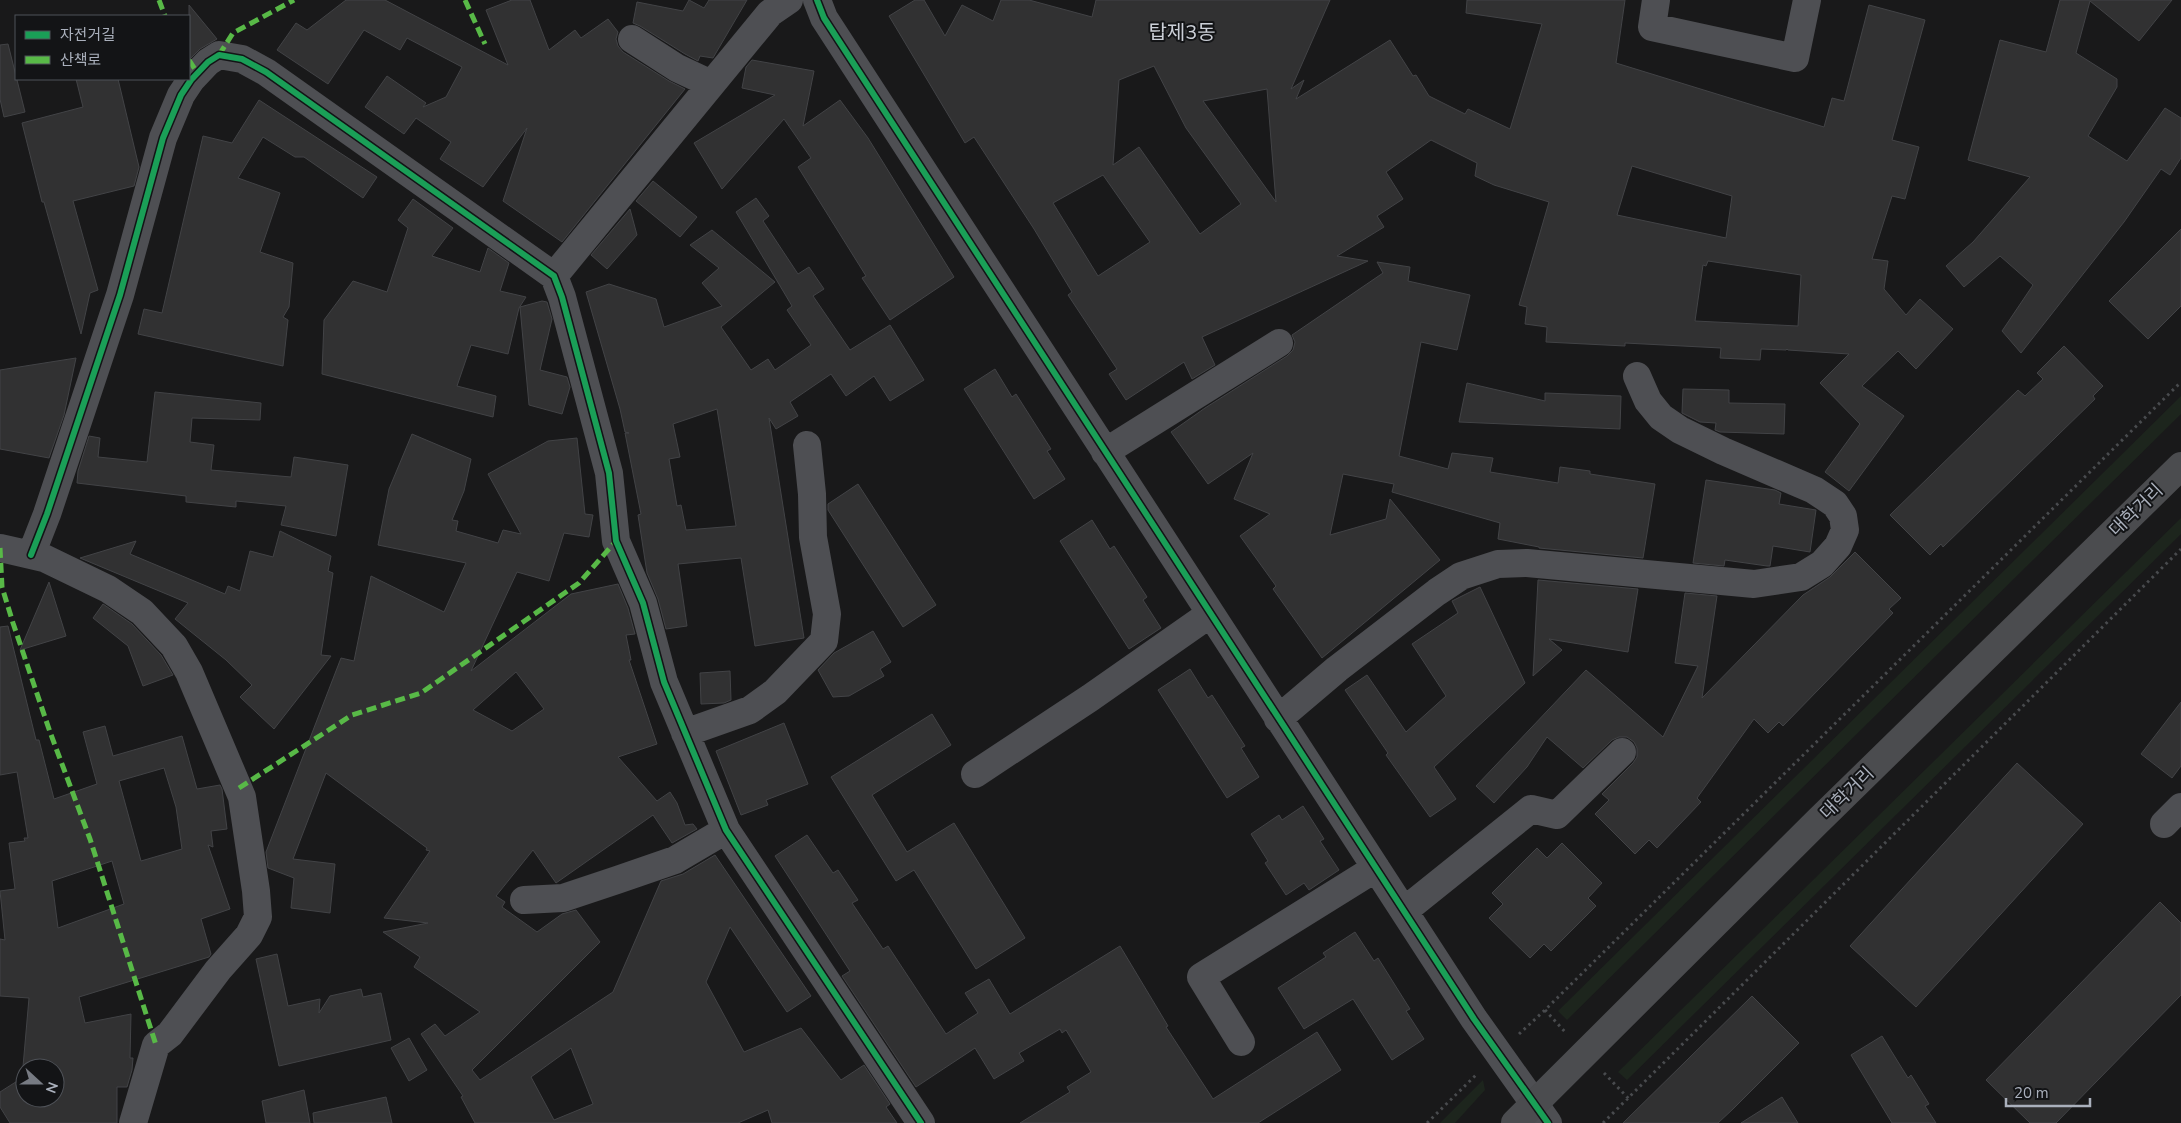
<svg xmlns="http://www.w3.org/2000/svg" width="2181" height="1123" viewBox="0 0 2181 1123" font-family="'Nunito Sans','Noto Sans KR',sans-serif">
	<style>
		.green { fill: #1d251d }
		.building { fill: #313132; stroke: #424346; fill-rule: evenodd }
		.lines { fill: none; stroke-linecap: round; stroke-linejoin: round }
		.path { stroke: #494b4e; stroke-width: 3; stroke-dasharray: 2.5 4; stroke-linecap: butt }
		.minor { stroke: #4e4f53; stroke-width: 28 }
		.major { stroke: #4b4c4f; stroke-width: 28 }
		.quiet { stroke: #58b947; stroke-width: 5; stroke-dasharray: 10 5; stroke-linecap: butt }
		.cycleway-casing { stroke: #131416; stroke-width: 9 }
		.cycleway { stroke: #1a9f57; stroke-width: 6 }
		.labels { text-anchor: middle; stroke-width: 4; stroke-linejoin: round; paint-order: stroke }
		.street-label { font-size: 18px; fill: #aab0bc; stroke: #131416 }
		.quarter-label { font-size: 20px; fill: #cbcfd7; stroke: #131416 }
	</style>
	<rect width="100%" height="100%" fill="#19191a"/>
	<!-- green -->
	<path class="green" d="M 2181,396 L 2181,414 L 1567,1020 L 1558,1011 Z
		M 2181,518 L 2181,534 L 1627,1080 L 1618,1072 Z
		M 1483,1080 L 1485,1090 L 1455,1123 L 1440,1123 Z"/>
	<!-- building -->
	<path class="building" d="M 346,0 L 385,0 L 508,65 L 486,10 L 512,0 L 530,0 L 549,50 L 575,30 L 581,38 L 608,19 L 618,32 L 616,39 L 618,46 L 623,52 L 669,81 L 685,89 L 562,242 L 503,201 L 527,128 L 483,187 L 440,159 L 451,142 L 416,118 L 404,134 L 365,107 L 387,76 L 426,103 L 423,107 L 446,97 L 462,67 L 407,38 L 400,50 L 364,30 L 328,84 L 277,50 L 296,23 L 307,30 Z
		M 689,0 L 704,8 L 709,0 L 747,0 L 713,58 L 700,56 L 698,61 L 685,54 L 640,26 L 633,23 L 637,2 L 683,11 Z
		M 915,0 L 924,0 L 945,36 L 962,5 L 993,21 L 1001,0 L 1029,0 L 1092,17 L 1096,0 L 1330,0 L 1291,89 L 1304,80 L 1296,99 L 1390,40 L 1413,76 L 1416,75 L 1429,96 L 1465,114 L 1468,109 L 1510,129 L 1542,24 L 1466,13 L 1467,0 L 1625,0 L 1616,63 L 1824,127 L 1832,98 L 1844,101 L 1869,5 L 1925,20 L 1892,140 L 1919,147 L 1905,199 L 1892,196 L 1872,259 L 1888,261 L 1884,289 L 1906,315 L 1920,299 L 1953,329 L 1916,369 L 1898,351 L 1862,386 L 1904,416 L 1849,491 L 1825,472 L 1860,424 L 1820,383 L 1849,354 L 1788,350 L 1787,349 L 1786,350 L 1761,349 L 1760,360 L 1720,358 L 1721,348 L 1625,343 L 1625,346 L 1546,342 L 1547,327 L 1525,324 L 1527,307 L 1519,305 L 1549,202 L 1494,185 L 1475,176 L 1477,163 L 1431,140 L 1386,172 L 1403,199 L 1377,216 L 1384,227 L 1337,256 L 1368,261 L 1202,337 L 1215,365 L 1192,379 L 1184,362 L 1126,400 L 1109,374 L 1117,369 L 1068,295 L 1072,292 L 1034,229 L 974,137 L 965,143 L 889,16 ZM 1154,66 L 1186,128 L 1241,204 L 1200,234 L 1139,147 L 1113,165 L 1119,80 ZM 1267,89 L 1272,153 L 1276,202 L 1203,101 ZM 1632,166 L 1732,196 L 1726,238 L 1617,215 ZM 1103,175 L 1150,242 L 1098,276 L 1053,203 ZM 1708,261 L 1801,275 L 1798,326 L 1695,321 L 1703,265 L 1706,266 Z
		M 2060,0 L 2172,0 L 2139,41 L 2090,1 L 2076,53 L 2117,79 L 2117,87 L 2088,136 L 2127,161 L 2165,108 L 2181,118 L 2181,158 L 2170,175 L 2161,169 L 2124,222 L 2021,353 L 2002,331 L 2033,285 L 2000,256 L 1964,287 L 1946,266 L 1973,242 L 2030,177 L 1968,160 L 2000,40 L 2046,52 Z
		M 189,5 L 217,39 L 200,49 L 189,60 Z
		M 8,44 L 25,112 L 4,117 L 0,99 L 0,45 Z
		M 752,60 L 814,71 L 803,126 L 840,100 L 868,138 L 954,277 L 890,320 L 862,278 L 866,276 L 798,167 L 811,158 L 784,119 L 722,189 L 694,143 L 775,95 L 742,88 L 746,67 Z
		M 76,79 L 118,79 L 139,167 L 134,186 L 73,201 L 98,290 L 90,293 L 81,334 L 44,202 L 42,202 L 22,123 L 83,107 Z
		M 259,100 L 377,177 L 363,198 L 304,157 L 295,157 L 263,137 L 238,178 L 280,193 L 260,252 L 293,263 L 289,307 L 283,317 L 288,320 L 283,366 L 138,334 L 144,309 L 162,313 L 203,136 L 232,143 Z
		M 653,181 L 697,217 L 680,237 L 636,201 Z
		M 756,198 L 769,216 L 763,221 L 798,274 L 809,267 L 824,289 L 813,296 L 850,350 L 890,325 L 924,380 L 890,401 L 874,376 L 846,396 L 831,374 L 790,402 L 798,416 L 776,429 L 769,418 L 804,638 L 755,646 L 741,558 L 678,564 L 687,626 L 666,629 L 658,599 L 647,573 L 638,515 L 641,514 L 625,433 L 629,433 L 625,432 L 620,409 L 586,292 L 609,284 L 656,299 L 664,327 L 722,306 L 702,283 L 719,268 L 690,245 L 712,230 L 775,282 L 721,327 L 751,370 L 768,359 L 775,370 L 811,345 L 787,310 L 792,306 L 736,212 ZM 717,409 L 736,526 L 686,530 L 681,505 L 677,506 L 669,459 L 680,457 L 673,424 Z
		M 413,199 L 453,228 L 432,256 L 480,272 L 488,248 L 509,263 L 500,291 L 526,297 L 519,308 L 508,354 L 471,345 L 457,386 L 496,396 L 493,417 L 322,374 L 324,320 L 353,281 L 387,292 L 408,228 L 398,220 Z
		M 630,209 L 637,235 L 607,269 L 591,255 Z
		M 2181,229 L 2181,306 L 2148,339 L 2109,301 Z
		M 1377,262 L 1410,267 L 1408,281 L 1470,295 L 1457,350 L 1421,342 L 1399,456 L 1448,469 L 1452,453 L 1493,458 L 1490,472 L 1558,483 L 1560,467 L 1590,471 L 1590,474 L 1655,484 L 1643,558 L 1539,548 L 1539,547 L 1498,539 L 1500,523 L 1392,492 L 1394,484 L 1343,474 L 1330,535 L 1386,519 L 1390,499 L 1440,560 L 1322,658 L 1273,589 L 1276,586 L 1240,536 L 1270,514 L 1234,499 L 1253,453 L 1208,484 L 1171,432 L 1205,408 L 1287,356 L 1293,350 L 1295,342 L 1292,335 L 1383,273 Z
		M 542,301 L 547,302 L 552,319 L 540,370 L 567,377 L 570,387 L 562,414 L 529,405 L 520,307 Z
		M 2064,346 L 2103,386 L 2093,396 L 2095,399 L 1943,547 L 1941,544 L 1930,555 L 1890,515 L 2018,390 L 2025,396 L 2043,379 L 2037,373 Z
		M 76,358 L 64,415 L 49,458 L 0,449 L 0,370 Z
		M 995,369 L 1012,397 L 1016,394 L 1051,449 L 1047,451 L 1065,479 L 1034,499 L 964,389 Z
		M 1467,383 L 1545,401 L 1545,393 L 1621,396 L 1620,429 L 1459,422 Z
		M 1683,389 L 1729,390 L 1729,403 L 1785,404 L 1784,434 L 1720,432 L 1715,430 L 1716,423 L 1700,422 L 1682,413 Z
		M 155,392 L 261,403 L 260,420 L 192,418 L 190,442 L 214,445 L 211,470 L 291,477 L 294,457 L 348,465 L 336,536 L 281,525 L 286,506 L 236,501 L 236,507 L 186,502 L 186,496 L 77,483 L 78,471 L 89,436 L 100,438 L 98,457 L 147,462 Z
		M 412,434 L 471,459 L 464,491 L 452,520 L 458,521 L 456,531 L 498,543 L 503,530 L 521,534 L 488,474 L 548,441 L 577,438 L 585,514 L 593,515 L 589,537 L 564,533 L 549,581 L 517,572 L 471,671 L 571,594 L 618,584 L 628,608 L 635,634 L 626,635 L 631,660 L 629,660 L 657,744 L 618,757 L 657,801 L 670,792 L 677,803 L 685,825 L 693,824 L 697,829 L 672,843 L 653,815 L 556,883 L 533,850 L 496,896 L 505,902 L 502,907 L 537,932 L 562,914 L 576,910 L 600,942 L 472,1070 L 480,1080 L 613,992 L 661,881 L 683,874 L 715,855 L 811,996 L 787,1012 L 730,927 L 706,982 L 744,1052 L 801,1028 L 841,1080 L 864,1065 L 890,1104 L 886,1107 L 897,1123 L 772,1123 L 768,1110 L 738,1123 L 475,1123 L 461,1097 L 463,1096 L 421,1034 L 435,1024 L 445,1036 L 480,1012 L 414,967 L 420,957 L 383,932 L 428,923 L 384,918 L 430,851 L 426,850 L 427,848 L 326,773 L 293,859 L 335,864 L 330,913 L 291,908 L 294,878 L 268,868 L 266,852 L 341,658 L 354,661 L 371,576 L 444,612 L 466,563 L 378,545 L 389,489 ZM 516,672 L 544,709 L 512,731 L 473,710 ZM 571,1048 L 593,1104 L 554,1120 L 531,1077 Z
		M 1706,480 L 1775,490 L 1781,493 L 1779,504 L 1816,510 L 1810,552 L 1773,546 L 1770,566 L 1767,566 L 1725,560 L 1724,566 L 1693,563 Z
		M 858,484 L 936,605 L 903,627 L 828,510 L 828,504 Z
		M 1092,520 L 1110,549 L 1114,546 L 1147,597 L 1143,600 L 1161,628 L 1129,649 L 1060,541 Z
		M 280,531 L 331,556 L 328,571 L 333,573 L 321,655 L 331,656 L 274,729 L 240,697 L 252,685 L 226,660 L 175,619 L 188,603 L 80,558 L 136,541 L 130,554 L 225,594 L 228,586 L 240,591 L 250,551 L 273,557 Z
		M 1855,552 L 1901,598 L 1889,609 L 1893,613 L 1783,726 L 1779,722 L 1768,733 L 1754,719 L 1697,798 L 1701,802 L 1657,848 L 1649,840 L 1635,854 L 1595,814 L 1609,800 L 1602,794 L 1633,763 L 1637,757 L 1637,748 L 1634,742 L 1627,737 L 1619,737 L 1612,740 L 1583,768 L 1547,737 L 1527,767 L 1494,803 L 1476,786 L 1586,670 L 1663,737 L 1698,666 L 1675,663 L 1685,593 L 1717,596 L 1702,698 L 1803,595 L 1830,577 Z
		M 1538,580 L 1638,589 L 1628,652 L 1549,639 L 1562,650 L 1533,676 Z
		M 49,582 L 66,636 L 20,650 Z
		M 1480,587 L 1525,683 L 1434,767 L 1456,799 L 1430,817 L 1386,755 L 1388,753 L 1345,690 L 1367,675 L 1406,732 L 1446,696 L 1412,644 L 1458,613 L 1452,601 Z
		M 103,604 L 132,624 L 161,655 L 173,675 L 143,686 L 128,646 L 93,618 Z
		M 8,626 L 36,740 L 39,740 L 54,799 L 97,784 L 83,732 L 105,726 L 113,756 L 182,736 L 197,789 L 220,785 L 222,789 L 227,829 L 211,831 L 213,847 L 208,845 L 230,909 L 201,919 L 211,954 L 209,957 L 79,997 L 85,1023 L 131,1014 L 130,1058 L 133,1058 L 132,1070 L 127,1087 L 117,1087 L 117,1123 L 10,1123 L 0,1107 L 0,1092 L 22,1078 L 29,998 L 0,996 L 0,939 L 5,940 L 0,891 L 15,889 L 9,843 L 25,841 L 24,838 L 28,838 L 17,772 L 0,775 L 0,627 ZM 164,768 L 176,807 L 182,849 L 141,861 L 119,781 ZM 112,861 L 124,904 L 58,928 L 52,881 ZM 25,1068 L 55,1068 L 55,1098 L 25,1098 Z
		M 873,631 L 891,662 L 880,669 L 884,676 L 849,696 L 833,697 L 818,670 L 834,653 Z
		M 1190,669 L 1208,698 L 1212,695 L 1245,746 L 1241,748 L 1259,777 L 1227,798 L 1158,690 Z
		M 730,671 L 731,700 L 724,703 L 701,704 L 700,673 Z
		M 2181,702 L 2181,766 L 2172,778 L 2141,754 Z
		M 932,714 L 951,745 L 872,795 L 907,852 L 954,823 L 1025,938 L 976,969 L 914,870 L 896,881 L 831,777 Z
		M 784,723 L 808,784 L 766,800 L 768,805 L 741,815 L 716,751 Z
		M 2017,763 L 2083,824 L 1916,1007 L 1850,946 Z
		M 1303,806 L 1324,839 L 1320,841 L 1339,870 L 1309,890 L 1304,883 L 1286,895 L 1265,863 L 1268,861 L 1251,834 L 1279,815 L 1282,820 Z
		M 807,835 L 833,873 L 838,870 L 858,900 L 852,903 L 883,949 L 888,946 L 946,1034 L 978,1013 L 965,993 L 989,979 L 1010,1014 L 1120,946 L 1168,1026 L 1166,1027 L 1213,1099 L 1317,1032 L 1341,1070 L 1258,1123 L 1020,1123 L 1070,1092 L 1067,1087 L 1091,1072 L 1066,1030 L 1062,1033 L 1060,1029 L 1019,1053 L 1024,1061 L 994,1079 L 975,1048 L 916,1087 L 842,976 L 850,971 L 775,856 Z
		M 1562,843 L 1602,883 L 1588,898 L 1596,906 L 1551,951 L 1544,944 L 1530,958 L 1489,918 L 1503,904 L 1492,893 L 1537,848 L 1547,858 Z
		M 2160,902 L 2181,923 L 2181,995 L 2056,1123 L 2030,1123 L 1986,1080 Z
		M 1355,932 L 1374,961 L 1378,958 L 1410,1009 L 1406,1011 L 1424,1039 L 1392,1060 L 1353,999 L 1304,1029 L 1278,988 L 1326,957 L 1323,953 Z
		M 277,954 L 288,1006 L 320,999 L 319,1013 L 330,996 L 361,989 L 363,997 L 381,993 L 391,1040 L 279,1066 L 256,959 Z
		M 1752,996 L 1799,1043 L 1733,1109 L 1718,1123 L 1623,1123 Z
		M 1882,1036 L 1908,1078 L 1911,1075 L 1929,1104 L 1925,1106 L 1936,1123 L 1892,1123 L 1851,1055 Z
		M 409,1038 L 427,1070 L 409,1081 L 391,1048 Z
		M 304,1090 L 310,1123 L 266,1123 L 262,1101 Z
		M 386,1097 L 392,1123 L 314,1123 L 313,1113 Z
		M 1782,1097 L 1798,1123 L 1741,1123 Z"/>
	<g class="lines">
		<!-- path -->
		<path class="path" d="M 1545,1010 L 1567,1034
			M 1519,1034 L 1545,1010 L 2181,382
			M 1604,1073 L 1629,1099
			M 1427,1123 L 1478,1073
			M 1603,1123 L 2181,549"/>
		<!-- minor -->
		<path class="minor" d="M 817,0 L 824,18 L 1474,1019 L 1548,1123
			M 1656,0 L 1652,27 L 1795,58 L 1807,0
			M 632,39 L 677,68 L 711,84
			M 554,276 L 770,13 L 789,0
			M 1105,452 L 1279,343
			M 0,548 L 44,558 L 108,589 L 142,612 L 174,646 L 189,672 L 242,797 L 256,891 L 258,917 L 249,935 L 218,970 L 170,1034 L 156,1045 L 133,1123
			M 31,555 L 47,514 L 120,295 L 163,138 L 181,95 L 191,80 L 208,62 L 219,55 L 242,59 L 266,72 L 554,276 L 562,297 L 609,473 L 616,541 L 643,603 L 664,682 L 726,830 L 921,1123
			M 1278,719 L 1337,669 L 1437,592 L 1461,576 L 1498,564 L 1527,563 L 1754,584 L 1801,577 L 1822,564 L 1838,546 L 1845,530 L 1843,516 L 1835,504 L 1814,490 L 1723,451 L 1680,430 L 1661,417 L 1648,401 L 1637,376
			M 685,733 L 750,710 L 775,692 L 824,641 L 827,614 L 813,537 L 812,494 L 807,445
			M 975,774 L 1090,698 L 1210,614
			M 2164,824 L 2181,807
			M 524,900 L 563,898 L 617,880 L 675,860 L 726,830
			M 1404,911 L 1531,809 L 1557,815 L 1622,752
			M 1241,1042 L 1201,977 L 1376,868"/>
		<!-- major -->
		<path class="major" d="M 1515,1123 L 1817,822 L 2181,466"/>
		<!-- quiet -->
		<path class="quiet" d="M 159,0 L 165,16
			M 465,0 L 485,44
			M 219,55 L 233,33 L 294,0
			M 189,60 L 198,74
			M 0,548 L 2,587 L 13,623 L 50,732 L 90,839 L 156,1045
			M 239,788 L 352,715 L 421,693 L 579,583 L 616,541"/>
		<!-- cycleway casing -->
		<g class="cycleway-casing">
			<path id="cycleway" d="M 817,0 L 824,18 L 1474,1019 L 1548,1123
				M 31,555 L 47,514 L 120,295 L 163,138 L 181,95 L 191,80 L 208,62 L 219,55 L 242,59 L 266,72 L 554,276 L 562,297 L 609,473 L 616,541 L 643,603 L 664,682 L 726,830 L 921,1123"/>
		</g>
		<!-- cycleway -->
		<use href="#cycleway" class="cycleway"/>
	</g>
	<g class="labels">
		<!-- street labels -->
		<g class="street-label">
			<text transform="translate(2136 510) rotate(-44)" y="6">대학거리</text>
			<text transform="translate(1847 793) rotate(-44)" y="6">대학거리</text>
		</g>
		<!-- quarter labels -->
		<g class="quarter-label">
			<text x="1182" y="39">탑제3동</text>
		</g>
	</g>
	<!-- legend -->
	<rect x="15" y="15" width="175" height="65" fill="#131416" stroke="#4f5258"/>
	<rect x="25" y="31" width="25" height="8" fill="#1a9f57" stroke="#4f5258"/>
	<text x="60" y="40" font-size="15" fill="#aab0bc">자전거길</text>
	<rect x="25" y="56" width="25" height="8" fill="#58b947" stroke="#4f5258"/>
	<text x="60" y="65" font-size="15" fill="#aab0bc">산책로</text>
	<!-- north arrow -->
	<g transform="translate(40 1083) rotate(111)"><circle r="24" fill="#131416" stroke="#4f5258"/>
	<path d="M0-4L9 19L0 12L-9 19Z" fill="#777b83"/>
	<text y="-8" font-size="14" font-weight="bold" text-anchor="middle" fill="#aab0bc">N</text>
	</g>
	<!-- scale -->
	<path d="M2006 1098v8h84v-8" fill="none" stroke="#aab0bc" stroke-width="2.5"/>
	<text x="2014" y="1098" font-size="15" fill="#aab0bc" stroke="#131416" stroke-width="4" paint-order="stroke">20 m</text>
</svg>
